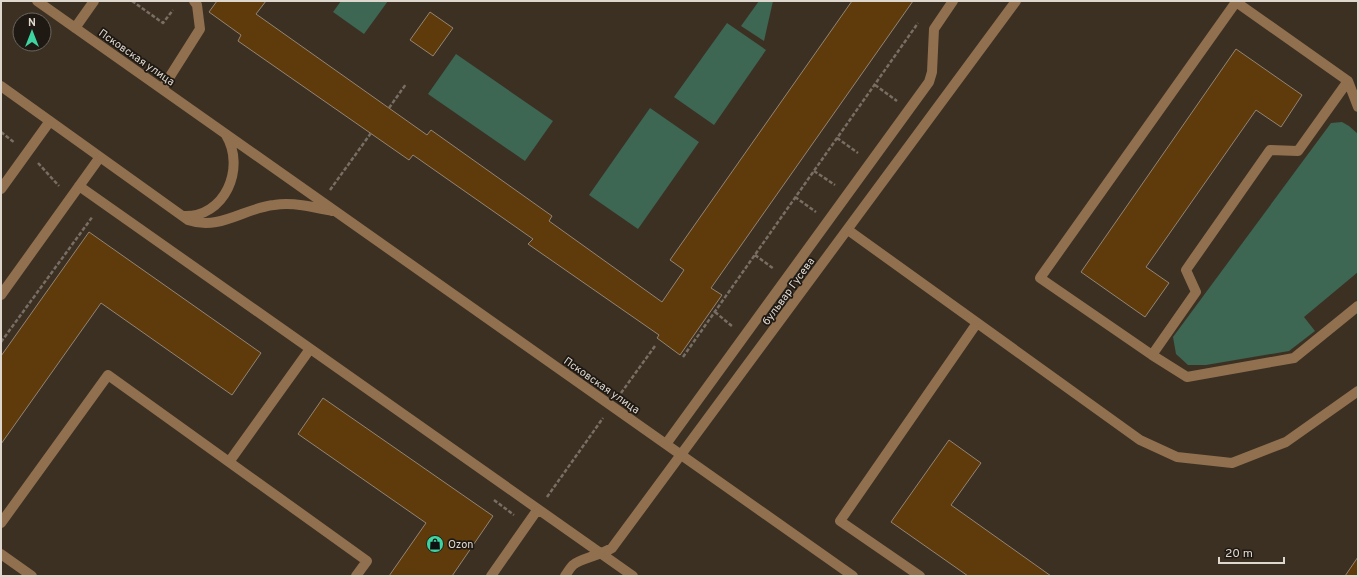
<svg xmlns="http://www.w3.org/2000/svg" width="1359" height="577" viewBox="0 0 1359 577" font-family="Overpass,sans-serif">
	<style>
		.green { fill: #3d6653 }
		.building { fill: #5f3a0a; stroke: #938474 }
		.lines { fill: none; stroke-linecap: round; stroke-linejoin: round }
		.path { stroke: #786e63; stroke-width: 2.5; stroke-dasharray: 4 2; stroke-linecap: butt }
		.minor { stroke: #917050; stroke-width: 10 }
		.labels { text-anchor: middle; stroke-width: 3.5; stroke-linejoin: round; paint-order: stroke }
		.street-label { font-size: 11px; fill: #ded7ce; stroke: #1f1913 }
		.poi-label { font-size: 11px; fill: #ded7ce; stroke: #1f1913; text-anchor: start }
	</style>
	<rect width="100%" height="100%" fill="#3c3023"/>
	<!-- green -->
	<path class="green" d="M 341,1 L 388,1 L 364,34 L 333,12 Z
		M 759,1 L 773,1 L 764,41 L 741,26 Z
		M 727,23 L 766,50 L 714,125 L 674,97 Z
		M 456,54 L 553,121 L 525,161 L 428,94 Z
		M 650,108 L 699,142 L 638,229 L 589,195 Z
		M 1342,122 L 1349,126 L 1358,134 L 1358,272 L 1304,317 L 1315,331 L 1289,351 L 1206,365 L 1188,365 L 1176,354 L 1173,337 L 1331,123 Z"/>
	<!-- building -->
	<path class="building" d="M 217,1 L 266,1 L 256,14 L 427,135 L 431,130 L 552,216 L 549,221 L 662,302 L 684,270 L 670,260 L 852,1 L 913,1 L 711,288 L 722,295 L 680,355 L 657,338 L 659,335 L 528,244 L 533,239 L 413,155 L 409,160 L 238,41 L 241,35 L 209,12 Z
		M 430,12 L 453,28 L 433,56 L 410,40 Z
		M 1236,49 L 1302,95 L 1281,127 L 1256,110 L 1146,267 L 1169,283 L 1145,317 L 1081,272 Z
		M 89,232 L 261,353 L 232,395 L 101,303 L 1,444 L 1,356 Z
		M 323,398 L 493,516 L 452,576 L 389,576 L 426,523 L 298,434 Z
		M 949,440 L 981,463 L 951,505 L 1051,576 L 968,576 L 891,522 Z
		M 1358,557 L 1358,576 L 1345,576 Z"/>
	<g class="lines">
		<!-- path -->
		<path class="path" d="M 132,1 L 163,23 L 173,10
			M 875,85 L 897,101
			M 389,108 L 406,84
			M 1,132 L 15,143
			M 837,138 L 858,153
			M 38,163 L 59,186
			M 814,171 L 835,185
			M 330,190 L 371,133
			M 795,197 L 816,212
			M 755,255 L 774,269
			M 715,312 L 733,327
			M 1,342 L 93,216
			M 683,357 L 918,23
			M 621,393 L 655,346
			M 547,497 L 603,418
			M 494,500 L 514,515"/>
		<!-- minor -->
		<path class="minor" d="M 37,1 L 853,576
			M 1236,2 L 1348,81 L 1298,151 L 1270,150 L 1186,270 L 1196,292 L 1152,355 L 1040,278 L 1236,2 L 1236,1
			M 75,28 L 94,1
			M 1348,81 L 1358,107
			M 1,86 L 188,220 C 220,231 244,208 274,205 C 293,202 314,207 332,211
			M 162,89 L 200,29 L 197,5 L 194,1
			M 79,186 L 633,576
			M 1,189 L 50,121
			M 183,216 C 225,218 246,168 226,135
			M 848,230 L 1140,440 L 1177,457 L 1232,463 L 1286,442 L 1358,391
			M 1,295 L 100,157
			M 1152,355 L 1187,377 L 1294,358 L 1358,306
			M 666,444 L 929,82 L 932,72 L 934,29 L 953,1
			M 229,462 L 310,349
			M 1,523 L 108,375 L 367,561 L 356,576
			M 1,554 L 32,576
			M 491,576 L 538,509
			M 565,576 C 567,573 570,568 573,565 C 579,559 601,555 612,548 L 1016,1
			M 920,576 L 840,521 L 977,323"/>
	</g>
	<!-- icons -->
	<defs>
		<g id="shop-disc" transform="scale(0.9)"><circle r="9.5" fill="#3ed4a2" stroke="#1f1913"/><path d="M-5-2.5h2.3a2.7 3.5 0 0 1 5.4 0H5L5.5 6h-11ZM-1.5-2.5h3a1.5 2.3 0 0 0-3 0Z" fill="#111"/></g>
	</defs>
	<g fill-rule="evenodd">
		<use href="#shop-disc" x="435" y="544"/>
	</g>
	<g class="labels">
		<!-- street labels -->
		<g class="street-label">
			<text transform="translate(137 57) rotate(35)" y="4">Псковская улица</text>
			<text transform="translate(788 291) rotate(-54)" y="4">бульвар Гусева</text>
			<text transform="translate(602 385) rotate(35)" y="4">Псковская улица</text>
		</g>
		<!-- poi labels -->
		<g class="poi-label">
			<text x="448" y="548">Ozon</text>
		</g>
	</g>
	<!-- border -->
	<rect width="1359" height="577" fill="none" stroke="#ded7ce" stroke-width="4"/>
	<!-- north arrow -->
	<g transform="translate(32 32)"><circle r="19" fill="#1f1913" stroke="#6b655e"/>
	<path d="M0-3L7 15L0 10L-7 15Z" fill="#3ed4a2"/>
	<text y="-6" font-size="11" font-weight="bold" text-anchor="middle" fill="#ded7ce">N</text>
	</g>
	<!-- scale -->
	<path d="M1219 557v6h65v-6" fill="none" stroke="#ded7ce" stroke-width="2"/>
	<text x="1225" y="557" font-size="12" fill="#ded7ce" stroke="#1f1913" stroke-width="3" paint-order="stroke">20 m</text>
</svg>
